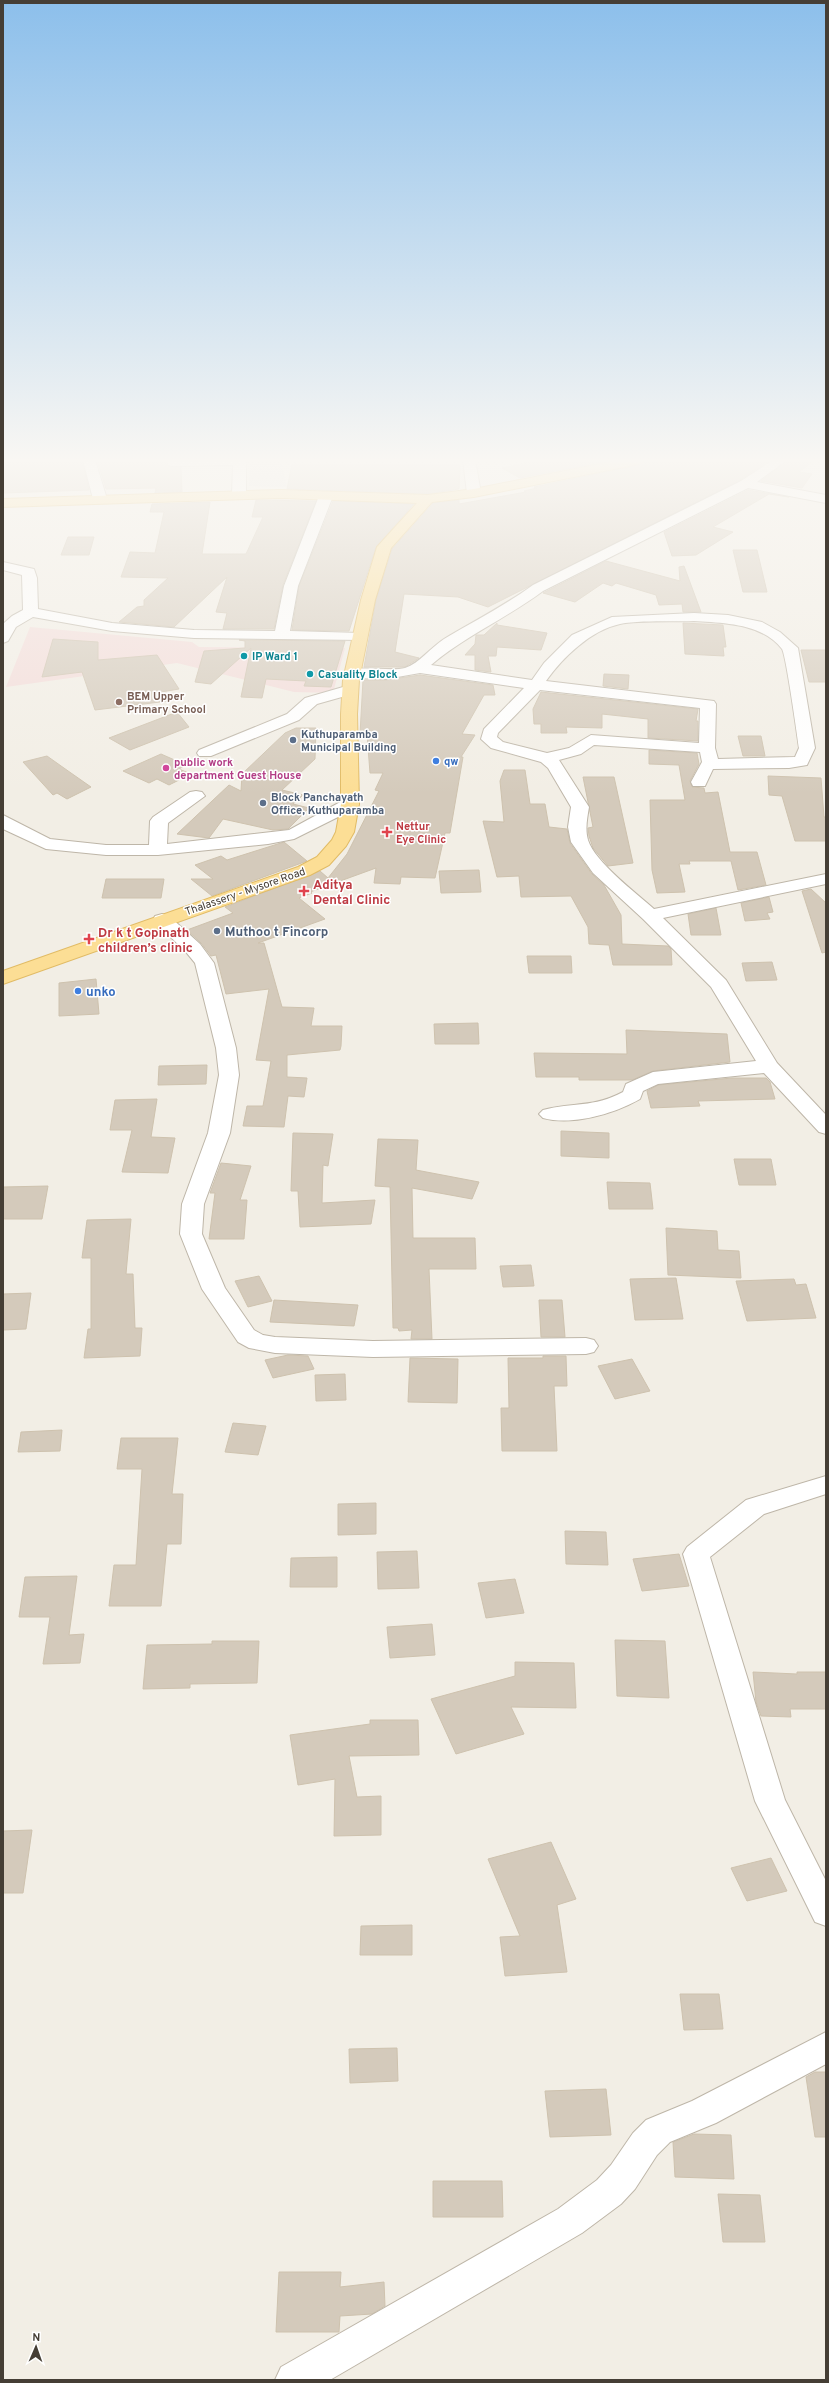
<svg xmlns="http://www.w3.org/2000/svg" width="829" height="2383" viewBox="0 0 829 2383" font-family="Overpass,sans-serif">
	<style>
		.medical { fill: #f3dcd9 }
		.parking { fill: #e3e1de }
		.building { fill: #d4cabb; stroke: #cec2ae }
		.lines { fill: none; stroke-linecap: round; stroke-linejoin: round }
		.minor-casing { stroke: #beb6a8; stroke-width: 2 }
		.major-casing { stroke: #e1bb65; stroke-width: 2 }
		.minor { fill: #fff; fill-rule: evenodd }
		.major { fill: #fcde95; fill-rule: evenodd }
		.culture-dot { fill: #0f9aa8; stroke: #fff; stroke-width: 1.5 }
		.education-dot { fill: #8d6e63; stroke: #fff; stroke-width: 1.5 }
		.service-dot { fill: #5c6f8a; stroke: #fff; stroke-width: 1.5 }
		.shop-dot { fill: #3f7fe0; stroke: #fff; stroke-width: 1.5 }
		.hotel-dot { fill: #d1479c; stroke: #fff; stroke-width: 1.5 }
		.health-dot { fill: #e0444e; stroke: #fff; stroke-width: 1.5 }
		.labels { text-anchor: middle; stroke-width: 3; stroke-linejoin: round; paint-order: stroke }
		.far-culture-label { font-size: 11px; font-weight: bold; fill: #0d838f; stroke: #fff; text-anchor: start }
		.far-education-label { font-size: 11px; font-weight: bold; fill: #785e54; stroke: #fff; text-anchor: start }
		.far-service-label { font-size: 11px; font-weight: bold; fill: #4e5e75; stroke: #fff; text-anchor: start }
		.far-shop-label { font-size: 11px; font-weight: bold; fill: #366cbe; stroke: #fff; text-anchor: start }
		.far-hotel-label { font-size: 11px; font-weight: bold; fill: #b23c85; stroke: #fff; text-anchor: start }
		.far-health-label { font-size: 11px; font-weight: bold; fill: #be3a42; stroke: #fff; text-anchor: start }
		.far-street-label { font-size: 11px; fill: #453e35; stroke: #fff }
		.health-label { font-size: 13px; font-weight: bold; fill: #be3a42; stroke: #fff; text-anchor: start }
		.service-label { font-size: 13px; font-weight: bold; fill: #4e5e75; stroke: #fff; text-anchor: start }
		.shop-label { font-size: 13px; font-weight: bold; fill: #366cbe; stroke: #fff; text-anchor: start }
	</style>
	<rect width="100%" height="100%" fill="#f2eee5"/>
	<!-- medical -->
	<path class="medical" d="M 30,627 L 192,642 L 199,647 L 345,648 L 333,693 L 294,692 L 177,663 L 6,687 Z"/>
	<!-- parking -->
	<path class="parking" d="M 250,460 L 281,460 L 287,487 L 249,486 Z"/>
	<!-- building -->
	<path class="building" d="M 8,460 L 82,460 L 89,490 L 3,493 L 3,462 L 8,462 Z
		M 97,460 L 167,460 L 168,466 L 181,467 L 182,492 L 155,493 L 156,488 L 106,489 Z
		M 539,460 L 613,460 L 520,478 L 502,468 Z
		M 646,460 L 770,460 L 740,480 L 488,607 L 458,597 L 404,594 L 395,652 L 419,658 L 405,667 L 364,667 L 376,600 L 392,549 L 433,503 L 459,500 L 459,504 L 526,492 L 524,491 L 537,488 L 534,487 L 639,465 Z
		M 788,460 L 815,460 L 799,472 L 812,474 L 802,488 L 761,481 Z
		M 292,464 L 460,465 L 459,489 L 428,494 L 287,489 Z
		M 748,490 L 789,497 L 769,494 L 713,527 L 733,532 L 696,555 L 672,556 L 664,532 Z
		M 256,500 L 316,501 L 283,585 L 274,629 L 223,629 L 227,613 L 216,612 L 227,577 L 174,627 L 119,622 L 137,607 L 144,606 L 144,600 L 168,578 L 121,577 L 130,552 L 155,553 L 164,512 L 150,512 L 152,504 L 210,502 L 202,554 L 246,554 L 263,517 L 252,517 Z
		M 333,501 L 414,504 L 376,547 L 349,631 L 292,630 L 299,586 Z
		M 68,537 L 94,537 L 89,555 L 61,555 Z
		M 733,550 L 757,550 L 767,592 L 743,592 Z
		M 606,561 L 680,581 L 679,567 L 684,566 L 701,612 L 683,612 L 682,604 L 659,605 L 656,595 L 616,583 L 612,586 L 603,583 L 575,602 L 543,593 Z
		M 497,623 L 497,625 L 547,633 L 541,650 L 497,647 L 496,656 L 488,656 L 491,672 L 475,670 L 475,655 L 465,655 L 475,644 L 476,635 L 484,635 Z
		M 683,623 L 723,625 L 726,647 L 723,647 L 724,656 L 685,654 Z
		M 53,639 L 98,642 L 98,660 L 157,655 L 179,689 L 161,692 L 168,701 L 95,710 L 82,672 L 42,677 Z
		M 239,640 L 345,641 L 331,687 L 304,686 L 306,681 L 266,679 L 262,698 L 241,697 L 251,648 L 211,684 L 195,682 L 204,651 L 245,648 L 245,641 Z
		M 801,650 L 826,650 L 826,682 L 809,682 Z
		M 604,674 L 629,675 L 628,689 L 603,686 Z
		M 420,675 L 493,685 L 495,695 L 484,695 L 462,734 L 475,735 L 461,757 L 463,757 L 450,833 L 445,833 L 435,878 L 401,877 L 400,884 L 374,883 L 376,868 L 310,892 L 312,893 L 299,898 L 325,919 L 258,943 L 264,943 L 282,1007 L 314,1008 L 311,1026 L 342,1026 L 341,1046 L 340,1050 L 287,1055 L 287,1077 L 307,1078 L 304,1097 L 288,1096 L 284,1127 L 243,1126 L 247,1106 L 263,1106 L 271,1061 L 256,1060 L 269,989 L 226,994 L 216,955 L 211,956 L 201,943 L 187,930 L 233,913 L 225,907 L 320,871 L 328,878 L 347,854 L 379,791 L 375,790 L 383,773 L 370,773 L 367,734 L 360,734 L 363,680 L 386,680 Z
		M 541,692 L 698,709 L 696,721 L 698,721 L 698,741 L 648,738 L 648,719 L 602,714 L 602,728 L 566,727 L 567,733 L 541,733 L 541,724 L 534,724 L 533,709 Z
		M 177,712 L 189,727 L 130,750 L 109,738 Z
		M 296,728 L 316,728 L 315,759 L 282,790 L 303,795 L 293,804 L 309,808 L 288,829 L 273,830 L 223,819 L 209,838 L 177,834 L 229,785 L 241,791 L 242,774 L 285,733 Z
		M 738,736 L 761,736 L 765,756 L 743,756 Z
		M 649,750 L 697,753 L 699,764 L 690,781 L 692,787 L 704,788 L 705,793 L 718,792 L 730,852 L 757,852 L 766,885 L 738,890 L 731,861 L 689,861 L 690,864 L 679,864 L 685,892 L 657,893 L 652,870 L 650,800 L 685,800 L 679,765 L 649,764 Z
		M 161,754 L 186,765 L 179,769 L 191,774 L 169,785 L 157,779 L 149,783 L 123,771 Z
		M 47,756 L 71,773 L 91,787 L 67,799 L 57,793 L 53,795 L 23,762 Z
		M 504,770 L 525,770 L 530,804 L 545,804 L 549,827 L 567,829 L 570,843 L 592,874 L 604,885 L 621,915 L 622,944 L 668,946 L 671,949 L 672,965 L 613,965 L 609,945 L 589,944 L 588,927 L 571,896 L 521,897 L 519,876 L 497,877 L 483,821 L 504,822 L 500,781 Z
		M 768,776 L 821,778 L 824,817 L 826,817 L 826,841 L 795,841 L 782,796 L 769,795 Z
		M 583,777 L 614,777 L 633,863 L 608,866 L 593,848 L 589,836 L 588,828 L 593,827 Z
		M 284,842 L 307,861 L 212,896 L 191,879 L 213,879 L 195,865 L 221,856 L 227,860 Z
		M 479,870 L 481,892 L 441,893 L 439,871 Z
		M 106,879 L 164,879 L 161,898 L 102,898 Z
		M 811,889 L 826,903 L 826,952 L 822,953 L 802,891 Z
		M 769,897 L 773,912 L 767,913 L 770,919 L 745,921 L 741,903 Z
		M 716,908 L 721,935 L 691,935 L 688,914 Z
		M 527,956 L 571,956 L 572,973 L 529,973 Z
		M 772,962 L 777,980 L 746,981 L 742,963 Z
		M 96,979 L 99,1014 L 59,1016 L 59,983 Z
		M 478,1023 L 479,1044 L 435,1044 L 434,1024 Z
		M 626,1030 L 727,1034 L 730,1062 L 653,1071 L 632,1080 L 579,1080 L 579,1077 L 536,1077 L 534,1053 L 627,1054 Z
		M 207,1065 L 206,1084 L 158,1085 L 159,1066 Z
		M 732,1078 L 766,1078 L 770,1082 L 775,1099 L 698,1101 L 700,1106 L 651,1108 L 647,1091 L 658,1085 Z
		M 157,1099 L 151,1137 L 175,1138 L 168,1173 L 122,1172 L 132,1130 L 110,1130 L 115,1100 Z
		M 561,1131 L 609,1133 L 609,1158 L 561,1156 Z
		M 293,1133 L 333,1134 L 328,1166 L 323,1165 L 322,1203 L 375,1200 L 371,1224 L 300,1227 L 298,1191 L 291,1191 Z
		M 378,1139 L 418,1140 L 416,1170 L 479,1182 L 472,1199 L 412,1188 L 413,1238 L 475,1238 L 476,1269 L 429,1269 L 432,1339 L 411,1339 L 412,1330 L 399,1331 L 398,1328 L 393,1328 L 390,1187 L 375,1186 Z
		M 734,1159 L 771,1159 L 776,1185 L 739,1185 Z
		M 221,1163 L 251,1166 L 240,1200 L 247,1200 L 244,1239 L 209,1239 L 215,1193 L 210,1193 Z
		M 607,1182 L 650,1183 L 653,1209 L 609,1209 Z
		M 48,1186 L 42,1219 L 3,1219 L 3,1187 Z
		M 131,1219 L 126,1274 L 133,1274 L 135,1328 L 142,1328 L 140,1356 L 84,1358 L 88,1329 L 91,1329 L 91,1258 L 82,1258 L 87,1220 Z
		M 666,1228 L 717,1231 L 718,1250 L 739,1251 L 741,1278 L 668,1275 Z
		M 531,1265 L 534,1286 L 503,1287 L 500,1266 Z
		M 259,1276 L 272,1301 L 248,1307 L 235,1281 Z
		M 676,1278 L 683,1319 L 635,1320 L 630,1279 Z
		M 794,1279 L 796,1285 L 806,1284 L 816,1318 L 747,1321 L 736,1281 Z
		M 31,1293 L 26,1329 L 3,1330 L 3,1294 Z
		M 274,1300 L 358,1305 L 354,1326 L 270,1322 Z
		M 539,1300 L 562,1300 L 565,1337 L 541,1337 Z
		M 288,1355 L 308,1356 L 314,1369 L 273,1378 L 265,1360 Z
		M 543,1356 L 566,1356 L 567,1386 L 554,1386 L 557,1451 L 502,1451 L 501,1408 L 509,1408 L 508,1358 L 543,1358 Z
		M 410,1358 L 458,1359 L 457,1403 L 408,1402 Z
		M 632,1359 L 650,1391 L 615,1399 L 598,1366 Z
		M 345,1374 L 346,1400 L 316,1401 L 315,1375 Z
		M 233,1423 L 266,1426 L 258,1455 L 225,1452 Z
		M 62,1430 L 60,1451 L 18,1452 L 21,1432 Z
		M 121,1438 L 178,1438 L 172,1494 L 183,1494 L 181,1544 L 167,1544 L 161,1606 L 109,1606 L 114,1565 L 136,1565 L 142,1469 L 117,1469 Z
		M 376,1503 L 376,1534 L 338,1535 L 338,1504 Z
		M 565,1531 L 606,1532 L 608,1565 L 566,1564 Z
		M 417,1551 L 419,1588 L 378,1589 L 377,1552 Z
		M 679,1554 L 689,1586 L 642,1591 L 633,1559 Z
		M 337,1557 L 337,1587 L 290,1587 L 291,1558 Z
		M 77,1576 L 69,1635 L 84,1634 L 80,1663 L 43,1664 L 50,1617 L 19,1617 L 25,1577 Z
		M 515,1579 L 524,1613 L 486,1618 L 478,1583 Z
		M 432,1624 L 435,1655 L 390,1658 L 387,1627 Z
		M 615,1640 L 665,1641 L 669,1698 L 617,1696 Z
		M 212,1641 L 259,1641 L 257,1683 L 190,1684 L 190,1688 L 143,1689 L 147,1645 L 212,1644 Z
		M 515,1662 L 574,1663 L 576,1708 L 511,1707 L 524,1734 L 456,1754 L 431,1699 L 515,1676 Z
		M 753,1672 L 797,1674 L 797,1672 L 826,1672 L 826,1709 L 790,1709 L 791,1717 L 761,1716 L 756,1702 Z
		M 370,1720 L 418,1720 L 419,1755 L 349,1756 L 357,1797 L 381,1796 L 381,1835 L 334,1836 L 335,1779 L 298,1785 L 290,1735 L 370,1724 Z
		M 32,1830 L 23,1893 L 3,1893 L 3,1831 Z
		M 551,1842 L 576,1899 L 557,1905 L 567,1972 L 505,1976 L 500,1937 L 520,1936 L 488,1859 Z
		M 771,1858 L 787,1891 L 747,1901 L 731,1868 Z
		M 412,1925 L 412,1955 L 360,1955 L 361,1926 Z
		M 680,1994 L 719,1994 L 723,2029 L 684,2030 Z
		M 397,2048 L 398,2081 L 350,2083 L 349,2049 Z
		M 815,2072 L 826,2072 L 826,2137 L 815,2137 L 806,2077 Z
		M 606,2089 L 611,2135 L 550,2137 L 545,2091 Z
		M 694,2134 L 731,2135 L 734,2179 L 675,2177 L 673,2142 Z
		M 433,2181 L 502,2181 L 503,2217 L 433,2217 Z
		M 718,2194 L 760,2195 L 765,2242 L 723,2242 Z
		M 279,2272 L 341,2272 L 340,2287 L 384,2282 L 385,2306 L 372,2314 L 340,2316 L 339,2332 L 276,2332 Z"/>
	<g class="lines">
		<!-- minor casing -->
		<g class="minor-casing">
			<path id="minor" d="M 83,460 L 95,460 L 107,499 L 105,502 L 95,502 L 93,499 Z
				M 168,460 L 246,460 L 246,494 L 239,498 L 232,494 L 233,465 L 173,466 L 168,465 Z
				M 463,460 L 475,460 L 481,493 L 479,496 L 469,496 L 467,493 Z
				M 773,460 L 787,460 L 757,482 L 826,495 L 826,503 L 748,488 L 543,591 C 507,618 465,636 431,665 L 532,680 L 544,663 L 572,635 L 612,617 L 694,613 L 728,615 L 762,622 L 780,632 L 798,648 L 815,748 L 807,765 L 789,768 L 713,769 L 705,786 L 693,786 L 691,782 L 702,762 L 700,752 L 594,745 L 581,754 L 559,760 L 589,807 C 587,819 585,829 588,840 C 595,862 636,893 654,909 L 826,874 L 826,884 L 663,918 L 726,980 L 777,1063 L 826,1115 L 826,1134 L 819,1132 L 764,1073 L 658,1084 L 643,1091 L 640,1099 C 614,1114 572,1126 543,1118 L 539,1114 L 543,1110 C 573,1102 593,1108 623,1092 L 626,1084 L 653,1072 L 756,1061 L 711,987 L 643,919 L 593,873 L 571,842 L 568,827 L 571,807 L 548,768 L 541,762 L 491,748 L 481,739 L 484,729 L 524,688 L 420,673 L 386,679 L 353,678 L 345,673 C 351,664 391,672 405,668 C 420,663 430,648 444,639 C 474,621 504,606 533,585 L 741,481 ZM 694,621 C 723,623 762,623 782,649 C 786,655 797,734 799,748 L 795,757 L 718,759 L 715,748 L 716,704 L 714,701 L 546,681 C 562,658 591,630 620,624 C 640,620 672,622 694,621 ZM 540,690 L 700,708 L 699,743 L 591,735 L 569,748 L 547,753 L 503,742 L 497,737 L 498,733 Z
				M 326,492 L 333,496 L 298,586 L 290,631 L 360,633 L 365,634 L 367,637 L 365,640 L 194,638 L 112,631 L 33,617 L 16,627 L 8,641 L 3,643 L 3,624 L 12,616 L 23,610 L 22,575 L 3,570 L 3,562 L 34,569 L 37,578 L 38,609 L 112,623 L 194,630 L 275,631 L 284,586 L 319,496 Z
				M 350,685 L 356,687 L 358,690 L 356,693 L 317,704 L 299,720 L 211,756 L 199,756 L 197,753 L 199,750 L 287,714 L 305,698 Z
				M 196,791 L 202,792 L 205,796 L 168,823 L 167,844 L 289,830 L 344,800 L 356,800 L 359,804 L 356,808 L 294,839 L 268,844 L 158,855 L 106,855 L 46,849 L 3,829 L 3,815 L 50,839 L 106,845 L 149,845 L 150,821 L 153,817 L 190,792 Z
				M 162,914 L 169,916 L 200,944 L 214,963 L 236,1048 L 239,1075 L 230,1133 L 204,1204 L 202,1234 L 225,1288 L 254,1330 L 263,1335 L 275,1337 L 373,1341 L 586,1338 L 594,1340 L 598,1346 L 594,1352 L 586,1354 L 373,1357 L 275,1353 L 249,1348 L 238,1342 L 202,1289 L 180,1234 L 182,1204 L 208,1133 L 219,1075 L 216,1048 L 195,963 L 186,952 L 153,920 L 155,916 Z
				M 826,1476 L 826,1494 L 764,1514 L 710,1557 L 785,1800 L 826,1881 L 826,1926 L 815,1922 L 755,1801 L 683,1554 L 687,1547 L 746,1500 Z
				M 826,2032 L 826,2064 L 716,2123 L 670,2142 L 657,2155 L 635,2189 L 621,2204 L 582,2233 L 330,2380 L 275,2380 L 281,2367 L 558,2209 L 597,2180 L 611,2165 L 633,2133 L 646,2120 L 692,2101 Z"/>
		</g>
		<!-- major casing -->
		<g class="major-casing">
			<path id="major" d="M 620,460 L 645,460 L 639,464 L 474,497 L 432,502 L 391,548 L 375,600 L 359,680 L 357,714 L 359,804 L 354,832 L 346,846 L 329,865 L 310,875 L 3,984 L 3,971 L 298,867 L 317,857 L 332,840 L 336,832 L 341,804 L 341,714 L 343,680 L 361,600 L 377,547 L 417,503 L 281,498 L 3,507 L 3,499 L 281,490 L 428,495 L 474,489 Z"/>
		</g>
		<!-- minor -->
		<use href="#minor" class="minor"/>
		<!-- major -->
		<use href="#major" class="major"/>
	</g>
	<!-- sky -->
	<linearGradient id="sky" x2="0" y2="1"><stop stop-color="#8cbfeb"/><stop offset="0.58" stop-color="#f9f7f3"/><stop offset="1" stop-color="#f9f7f3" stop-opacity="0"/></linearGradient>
	<rect width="829" height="794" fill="url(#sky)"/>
	<!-- markers -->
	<g class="culture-dot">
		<circle cx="244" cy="656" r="4"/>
		<circle cx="310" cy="674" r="4"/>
	</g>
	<circle class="education-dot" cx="119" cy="702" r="4"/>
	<g class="service-dot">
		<circle cx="293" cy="740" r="4"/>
		<circle cx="263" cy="803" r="4"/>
		<circle cx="217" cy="931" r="4"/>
	</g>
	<g class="shop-dot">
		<circle cx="436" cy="761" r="4"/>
		<circle cx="78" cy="991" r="4"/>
	</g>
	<circle class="hotel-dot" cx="166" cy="768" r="4"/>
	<g class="health-dot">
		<path d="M385 826h4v4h4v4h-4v4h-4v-4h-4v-4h4z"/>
		<path d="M302 885h4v4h4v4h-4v4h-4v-4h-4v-4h4z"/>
		<path d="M87 933h4v4h4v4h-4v4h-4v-4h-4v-4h4z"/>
	</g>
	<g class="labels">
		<!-- far-culture labels -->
		<g class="far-culture-label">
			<text x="252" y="660">IP Ward 1</text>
			<text x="318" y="678">Casuality Block</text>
		</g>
		<!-- far-education labels -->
		<g class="far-education-label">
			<text x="127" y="700">BEM Upper<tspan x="127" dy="13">Primary School</tspan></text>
		</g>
		<!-- far-service labels -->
		<g class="far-service-label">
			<text x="301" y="738">Kuthuparamba<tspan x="301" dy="13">Municipal Building</tspan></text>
			<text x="271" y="801">Block Panchayath<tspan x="271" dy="13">Office, Kuthuparamba</tspan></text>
		</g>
		<!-- far-shop labels -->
		<g class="far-shop-label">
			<text x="444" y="765">qw</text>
		</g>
		<!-- far-hotel labels -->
		<g class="far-hotel-label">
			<text x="174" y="766">public work<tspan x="174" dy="13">department Guest House</tspan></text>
		</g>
		<!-- far-health labels -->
		<g class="far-health-label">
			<text x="396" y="830">Nettur<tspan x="396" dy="13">Eye Clinic</tspan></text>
		</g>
		<!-- far-street labels -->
		<g class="far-street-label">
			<text transform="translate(245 891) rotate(-19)" y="4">Thalassery - Mysore Road</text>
		</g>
		<!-- health labels -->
		<g class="health-label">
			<text x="313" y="889">Aditya<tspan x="313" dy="15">Dental Clinic</tspan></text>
			<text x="98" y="937">Dr k t Gopinath<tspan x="98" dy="15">children’s clinic</tspan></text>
		</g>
		<!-- service labels -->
		<g class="service-label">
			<text x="225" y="936">Muthoo t Fincorp</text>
		</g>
		<!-- shop labels -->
		<g class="shop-label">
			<text x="86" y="996">unko</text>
		</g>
	</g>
	<!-- border -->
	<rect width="829" height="2383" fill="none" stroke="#453e35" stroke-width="8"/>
	<!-- north arrow -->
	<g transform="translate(36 2347) rotate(2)" stroke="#ffffff" stroke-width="3" paint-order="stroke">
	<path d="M0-3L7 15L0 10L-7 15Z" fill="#453e35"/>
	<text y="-6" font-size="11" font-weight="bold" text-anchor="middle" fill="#453e35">N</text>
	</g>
</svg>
